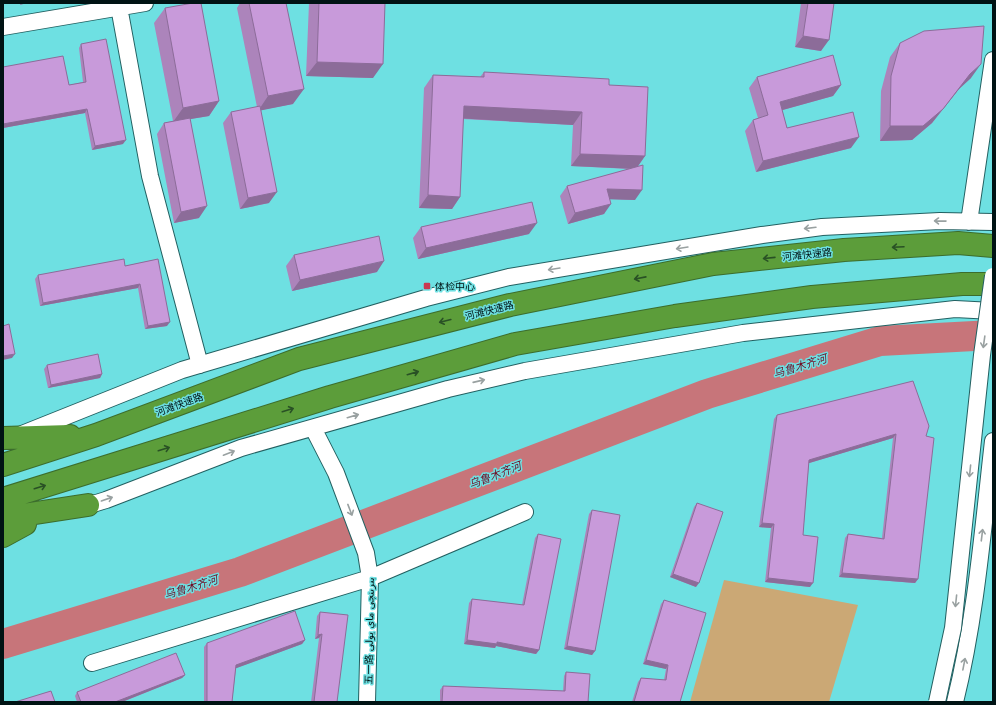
<svg xmlns="http://www.w3.org/2000/svg" width="996" height="705" viewBox="0 0 996 705" font-family="'DejaVu Sans',Vazirmatn,'Noto Sans SC',sans-serif">
	<style>
		.green { fill: #cba875 }
		.lines { fill: none; stroke-linecap: round; stroke-linejoin: round }
		.river { stroke: #c7757a; stroke-width: 30 }
		.minor-casing { stroke: #236061; stroke-width: 18 }
		.highway-casing { stroke: #3c6d2d; stroke-width: 24 }
		.minor { stroke: #fff; stroke-width: 16 }
		.highway { stroke: #5c9d3a; stroke-width: 22 }
		.minor-bridge-casing { stroke: #236061; stroke-width: 18; stroke-linecap: butt }
		.minor-bridge { stroke: #fff; stroke-width: 16 }
		.wall { fill: #ac84bb }
		.shaded-wall { fill: #8c6c99 }
		.building { fill: #c89ada; stroke: #8c6c99 }
		.oneway { stroke: #99a1a1 }
		.oneway2 { stroke: #295125 }
		.poi-dot { fill: #c93950; stroke: #6ee0e2; stroke-width: 1.5 }
		.labels { text-anchor: middle; stroke-width: 3; stroke-linejoin: round; paint-order: stroke }
		.street-label { font-size: 10px; fill: #001314; stroke: #6ee0e2 }
		.poi-label { font-size: 10px; fill: #001314; stroke: #6ee0e2; text-anchor: start }
		.water-label { font-size: 11px; font-style: italic; fill: #720b23; stroke: #6ee0e2 }
	</style>
	<rect width="100%" height="100%" fill="#6ee0e2"/>
	<!-- green -->
	<path class="green" d="M 724,580 L 858,605 L 829,702 L 690,702 Z"/>
	<g class="lines">
		<!-- river -->
		<path class="river" d="M 3,644 L 240,572 L 707,394 L 880,341 L 993,335"/>
		<!-- minor casing -->
		<g class="minor-casing">
			<path id="minor" d="M 119,7 L 150,176 L 200,365
				M 3,27 L 145,3
				M 969,222 L 993,60
				M 313,428 L 336,473 L 366,553 L 370,578 L 367,702
				M 22,434 L 182,370 L 426,298 L 509,277 L 762,235 L 822,227 L 940,221 L 993,222
				M 77,509 L 106,500 L 241,448 L 448,389 L 525,371 L 743,333 L 955,309 L 993,311
				M 92,663 L 370,578 L 525,512
				M 955,702 C 976,617 983,528 993,441"/>
		</g>
		<!-- highway casing -->
		<g class="highway-casing">
			<path id="highway" d="M 3,438 L 70,436
				M 3,465 L 96,435 L 299,359 L 510,305 L 713,264 L 844,250 L 958,243 L 993,246
				M 3,499 L 330,397 L 515,344 L 675,316 L 812,297 L 962,284 L 993,284
				M 3,518 L 88,505
				M 3,536 L 25,524"/>
		</g>
		<!-- minor -->
		<use href="#minor" class="minor"/>
		<!-- highway -->
		<use href="#highway" class="highway"/>
		<!-- minor-bridge casing -->
		<g class="minor-bridge-casing">
			<path id="minor-bridge" d="M 937,702 L 953,628 L 982,355 L 993,276"/>
		</g>
		<!-- minor-bridge -->
		<use href="#minor-bridge" class="minor-bridge"/>
	</g>
	<!-- wall -->
	<path class="wall" d="M 240,3 L 249,3 L 293,104 L 261,110 L 269,203 L 240,209 L 223,123 L 231,112 L 257,107 L 237,8 Z
		M 309,3 L 385,3 L 373,78 L 306,76 Z
		M 801,3 L 834,3 L 821,51 L 795,47 Z
		M 165,8 L 219,101 L 209,116 L 190,119 L 199,218 L 174,223 L 157,134 L 164,123 L 173,121 L 154,23 Z
		M 900,43 L 971,78 L 959,89 L 932,123 L 912,140 L 880,141 L 881,91 L 890,57 Z
		M 81,44 L 123,144 L 92,150 L 85,113 L 3,128 L 3,67 L 69,85 L 83,82 L 79,48 Z
		M 484,72 L 609,85 L 645,156 L 638,166 L 635,200 L 610,199 L 604,214 L 568,224 L 560,196 L 567,186 L 630,169 L 571,166 L 573,125 L 463,119 L 460,197 L 452,209 L 419,208 L 424,88 L 433,75 L 480,77 Z
		M 757,77 L 841,85 L 833,96 L 782,110 L 787,128 L 851,148 L 756,172 L 745,131 L 753,120 L 758,118 L 749,88 Z
		M 421,227 L 529,234 L 418,259 L 413,238 Z
		M 294,255 L 377,272 L 292,291 L 286,266 Z
		M 158,259 L 167,326 L 145,329 L 138,288 L 40,306 L 35,279 L 38,275 L 125,266 Z
		M 47,365 L 102,374 L 100,378 L 48,388 L 44,369 Z
		M 777,415 L 926,436 L 918,579 L 915,583 L 839,577 L 845,538 L 848,534 L 882,538 L 893,438 L 809,463 L 803,535 L 810,587 L 765,582 L 771,528 L 759,527 L 774,419 Z
		M 697,503 L 696,587 L 670,577 L 694,507 Z
		M 592,510 L 595,651 L 592,655 L 564,649 L 589,514 Z
		M 538,534 L 539,650 L 536,654 L 496,646 L 495,648 L 464,644 L 469,603 L 472,599 L 522,605 L 535,538 Z
		M 664,600 L 680,702 L 632,702 L 638,682 L 641,678 L 664,680 L 666,669 L 643,664 L 661,604 Z
		M 320,612 L 337,702 L 311,702 L 319,638 L 315,639 L 317,616 Z
		M 305,640 L 302,644 L 236,668 L 232,702 L 204,702 L 204,647 L 207,643 Z
		M 566,672 L 588,702 L 440,702 L 440,690 L 443,686 L 563,691 L 564,676 Z
		M 185,675 L 182,678 L 122,702 L 77,702 L 75,696 L 77,692 Z"/>
	<!-- shaded-wall -->
	<path class="shaded-wall" d="M 21,3 L 27,3 L 20,5 Z
		M 803,36 L 829,40 L 821,51 L 795,47 Z
		M 317,62 L 383,64 L 373,78 L 306,76 Z
		M 981,64 L 971,78 L 959,89 L 932,123 L 912,140 L 880,141 L 890,126 L 970,74 Z
		M 841,85 L 833,96 L 772,113 L 780,102 Z
		M 304,89 L 293,104 L 258,111 L 268,96 Z
		M 219,101 L 209,116 L 173,122 L 183,108 Z
		M 464,106 L 582,112 L 573,125 L 455,118 Z
		M 87,109 L 85,113 L 3,128 L 3,124 Z
		M 859,137 L 851,148 L 756,172 L 763,161 Z
		M 126,140 L 123,144 L 92,150 L 95,146 Z
		M 580,154 L 645,156 L 636,169 L 571,166 Z
		M 607,189 L 642,190 L 635,200 L 600,199 Z
		M 277,192 L 269,203 L 240,209 L 248,198 Z
		M 428,195 L 460,197 L 452,209 L 419,208 Z
		M 611,204 L 604,214 L 568,224 L 575,213 Z
		M 207,206 L 199,218 L 174,223 L 181,212 Z
		M 537,223 L 529,234 L 418,259 L 426,248 Z
		M 384,261 L 377,272 L 292,291 L 300,280 Z
		M 140,284 L 138,288 L 40,306 L 43,303 Z
		M 170,322 L 167,326 L 145,329 L 148,326 Z
		M 15,354 L 12,358 L 3,360 L 3,356 Z
		M 102,374 L 100,378 L 48,388 L 51,385 Z
		M 896,434 L 893,438 L 806,464 L 809,460 Z
		M 762,523 L 774,524 L 771,528 L 759,527 Z
		M 842,573 L 918,579 L 915,583 L 839,577 Z
		M 673,574 L 699,583 L 696,587 L 670,577 Z
		M 768,578 L 813,583 L 810,587 L 765,582 Z
		M 322,634 L 319,638 L 315,639 L 318,635 Z
		M 305,640 L 302,644 L 234,669 L 236,665 Z
		M 467,640 L 497,642 L 539,650 L 536,654 L 496,646 L 495,648 L 464,644 Z
		M 567,646 L 595,651 L 592,655 L 564,649 Z
		M 646,660 L 668,665 L 666,669 L 643,664 Z
		M 185,675 L 182,678 L 122,702 L 115,702 Z"/>
	<!-- building -->
	<path class="building" d="M 193,3 L 201,3 L 219,101 L 183,108 L 165,8 Z
		M 249,3 L 286,3 L 304,89 L 268,96 Z
		M 319,3 L 385,3 L 383,64 L 317,62 Z
		M 808,3 L 834,3 L 829,40 L 803,36 Z
		M 984,26 L 981,64 L 970,74 L 943,109 L 923,126 L 890,126 L 891,76 L 900,43 L 924,31 Z
		M 106,39 L 126,140 L 95,146 L 87,109 L 3,124 L 3,67 L 63,56 L 69,85 L 86,82 L 81,44 Z
		M 833,55 L 841,85 L 780,102 L 787,128 L 853,112 L 859,137 L 763,161 L 753,120 L 768,115 L 757,77 Z
		M 484,72 L 609,79 L 609,85 L 648,87 L 645,156 L 580,154 L 582,112 L 464,106 L 460,197 L 428,195 L 433,75 L 484,77 Z
		M 260,106 L 277,192 L 248,198 L 231,112 Z
		M 190,118 L 207,206 L 181,212 L 164,123 Z
		M 643,165 L 642,190 L 607,189 L 611,204 L 575,213 L 567,186 Z
		M 532,202 L 537,223 L 426,248 L 421,227 Z
		M 379,236 L 384,261 L 300,280 L 294,255 Z
		M 124,259 L 125,266 L 158,259 L 170,322 L 148,326 L 140,284 L 43,303 L 38,275 Z
		M 9,324 L 15,354 L 3,356 L 3,326 Z
		M 98,354 L 102,374 L 51,385 L 47,365 Z
		M 913,381 L 929,426 L 926,436 L 934,438 L 918,579 L 842,573 L 848,534 L 884,539 L 896,434 L 809,460 L 803,535 L 818,537 L 813,583 L 768,578 L 774,524 L 762,523 L 777,415 Z
		M 697,503 L 723,512 L 699,583 L 673,574 Z
		M 592,510 L 620,515 L 595,651 L 567,646 Z
		M 538,534 L 561,539 L 539,650 L 497,642 L 497,644 L 467,640 L 472,599 L 524,605 Z
		M 664,600 L 706,613 L 680,702 L 634,702 L 641,678 L 666,680 L 668,665 L 646,660 Z
		M 295,611 L 305,640 L 236,665 L 232,702 L 207,702 L 207,643 Z
		M 320,612 L 348,615 L 337,702 L 314,702 L 322,634 L 318,635 Z
		M 176,653 L 185,675 L 115,702 L 81,702 L 77,692 Z
		M 566,672 L 590,674 L 588,702 L 442,702 L 443,686 L 565,691 Z
		M 51,691 L 55,702 L 15,702 Z"/>
	<!-- one-way arrows -->
	<defs><path id="oneway-shaft" d="M-6 0H5M1.5-3L5.5 0L1.5 3" fill="none" stroke-width="1.6" stroke-linecap="round" stroke-linejoin="round"/></defs>
	<g class="oneway">
		<use href="#oneway-shaft" transform="translate(940 221) rotate(-179)"/>
		<use href="#oneway-shaft" transform="translate(810 228) rotate(173)"/>
		<use href="#oneway-shaft" transform="translate(682 248) rotate(171)"/>
		<use href="#oneway-shaft" transform="translate(554 269) rotate(171)"/>
		<use href="#oneway-shaft" transform="translate(984 342) rotate(98)"/>
		<use href="#oneway-shaft" transform="translate(479 381) rotate(-13)"/>
		<use href="#oneway-shaft" transform="translate(353 416) rotate(-16)"/>
		<use href="#oneway-shaft" transform="translate(229 453) rotate(-21)"/>
		<use href="#oneway-shaft" transform="translate(970 471) rotate(96)"/>
		<use href="#oneway-shaft" transform="translate(107 499) rotate(-19)"/>
		<use href="#oneway-shaft" transform="translate(350 510) rotate(69)"/>
		<use href="#oneway-shaft" transform="translate(982 535) rotate(-83)"/>
		<use href="#oneway-shaft" transform="translate(956 601) rotate(96)"/>
		<use href="#oneway-shaft" transform="translate(964 664) rotate(-79)"/>
	</g>
	<g class="oneway2">
		<use href="#oneway-shaft" transform="translate(898 247) rotate(177)"/>
		<use href="#oneway-shaft" transform="translate(769 258) rotate(174)"/>
		<use href="#oneway-shaft" transform="translate(640 278) rotate(169)"/>
		<use href="#oneway-shaft" transform="translate(445 321) rotate(166)"/>
		<use href="#oneway-shaft" transform="translate(413 373) rotate(-16)"/>
		<use href="#oneway-shaft" transform="translate(288 410) rotate(-17)"/>
		<use href="#oneway-shaft" transform="translate(164 449) rotate(-17)"/>
		<use href="#oneway-shaft" transform="translate(40 487) rotate(-17)"/>
	</g>
	<!-- markers -->
	<rect class="poi-dot" x="423" y="282" width="8" height="8" rx="2"/>
	<g class="labels">
		<!-- street labels -->
		<g class="street-label">
			<text transform="translate(807 254) rotate(-6)" y="4">河滩快速路</text>
			<text transform="translate(489 310) rotate(-14)" y="4">河滩快速路</text>
			<text transform="translate(179 404) rotate(-20)" y="4">河滩快速路</text>
			<text transform="translate(369 631) rotate(-89)" y="4">五一路 بىرىنچى ماي يولى</text>
		</g>
		<!-- poi labels -->
		<g class="poi-label">
			<text x="435" y="290">体检中心</text>
		</g>
		<!-- water labels -->
		<g class="water-label">
			<text transform="translate(800 366) rotate(-17)" y="4">乌鲁木齐河</text>
			<text transform="translate(495 475) rotate(-21)" y="4">乌鲁木齐河</text>
			<text transform="translate(191 587) rotate(-17)" y="4">乌鲁木齐河</text>
		</g>
	</g>
	<!-- border -->
	<rect width="996" height="705" fill="none" stroke="#001314" stroke-width="8"/>
</svg>
